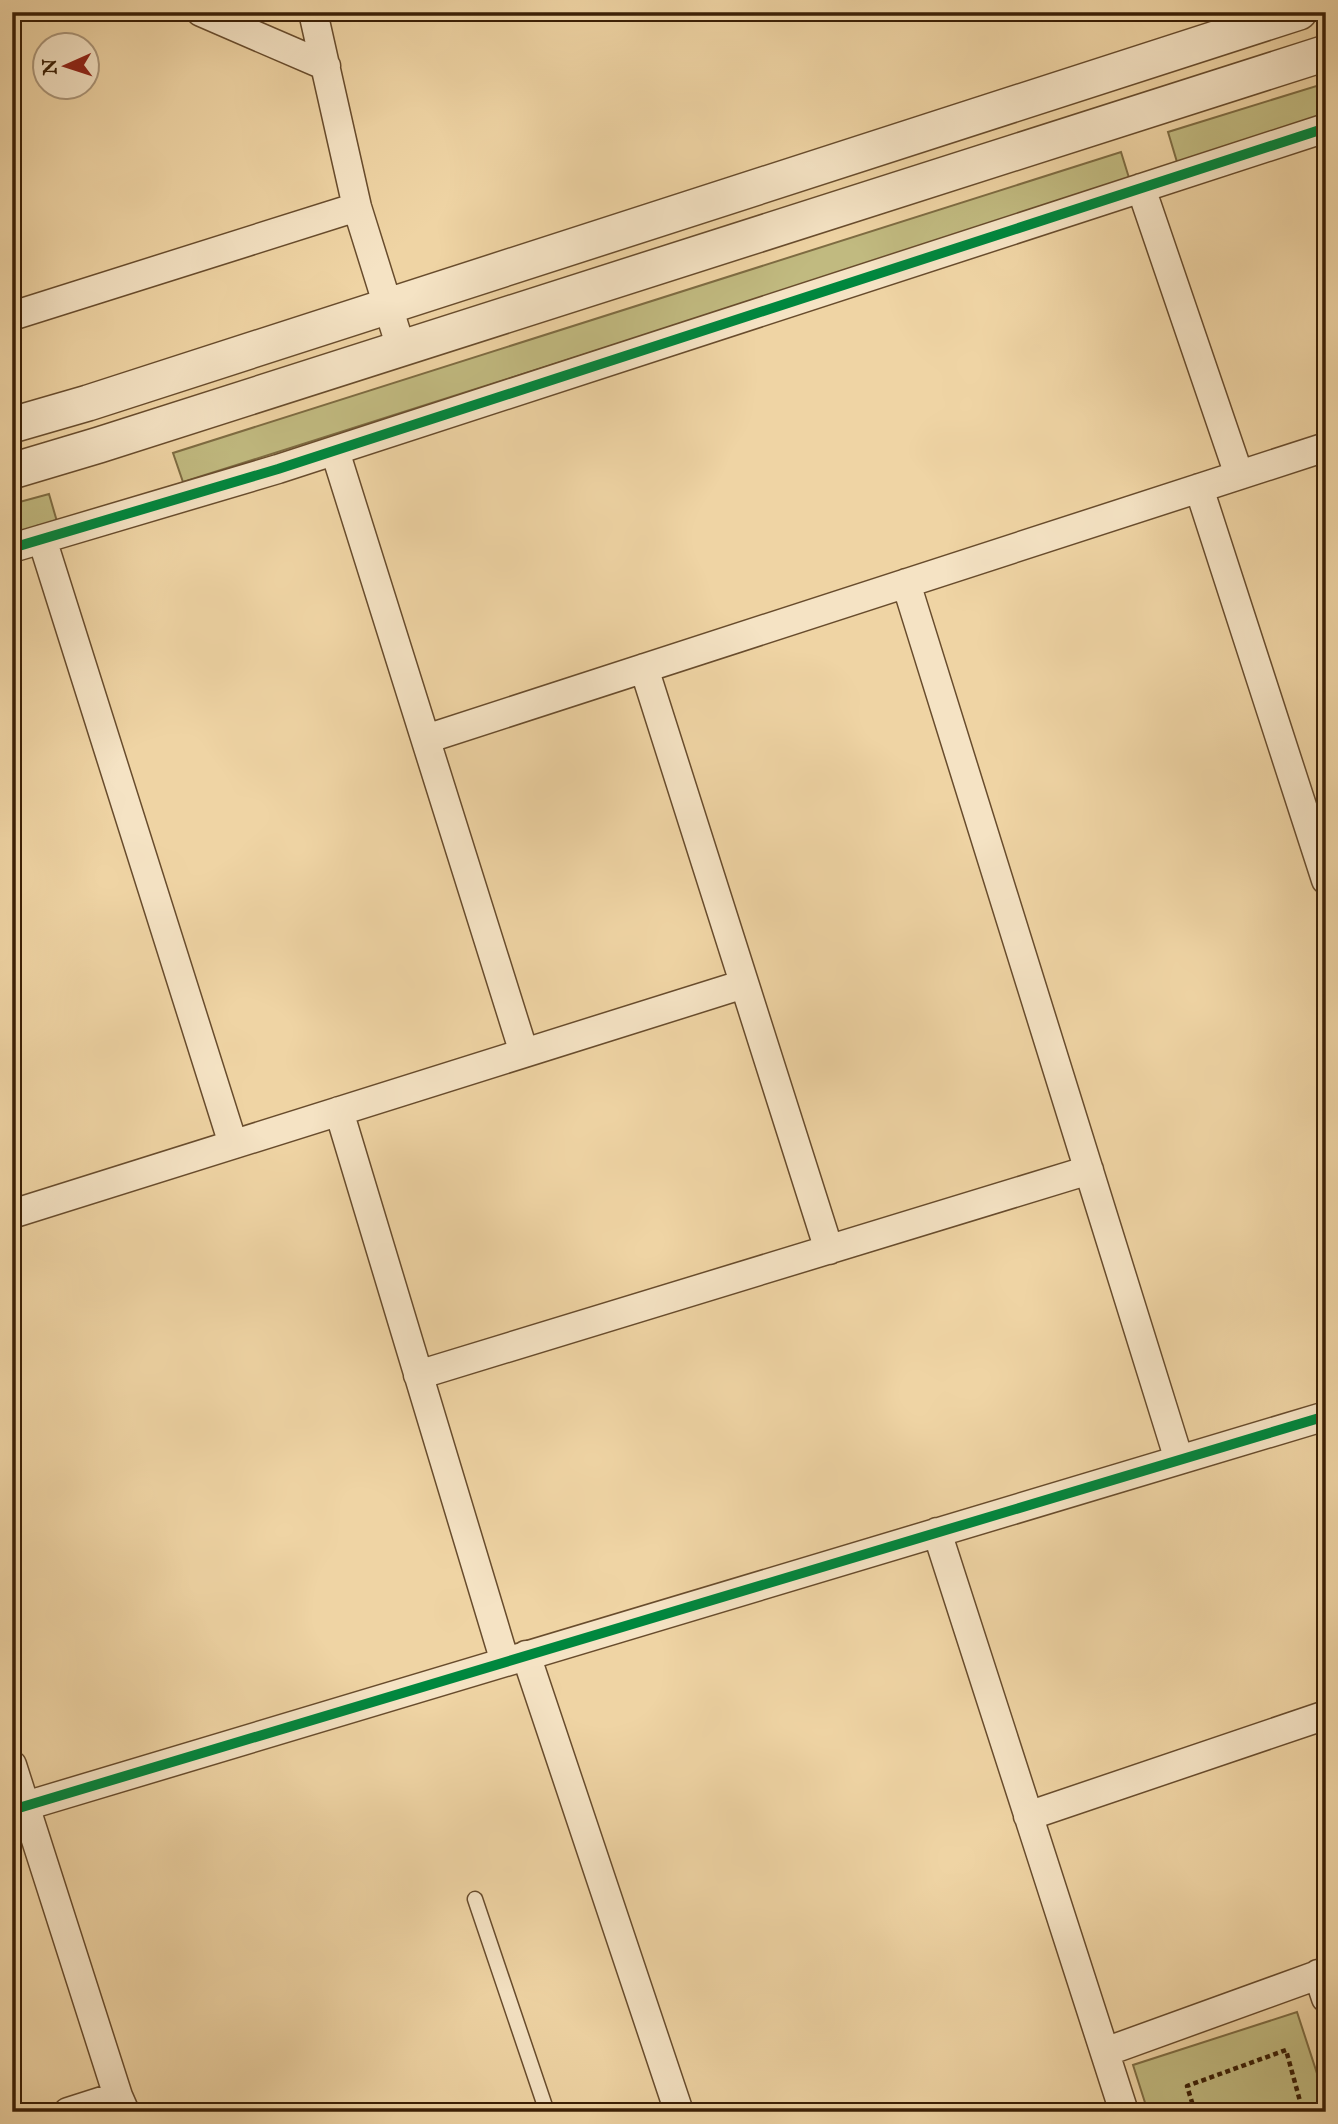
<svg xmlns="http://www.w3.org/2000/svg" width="1338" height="2124" viewBox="0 0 1338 2124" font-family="'IM FELL English',serif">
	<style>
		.green { fill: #c1ba80; stroke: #7e6c42; stroke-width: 2 }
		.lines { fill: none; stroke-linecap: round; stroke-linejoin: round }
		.service-casing { stroke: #684c2d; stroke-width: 17 }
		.minor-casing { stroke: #684c2d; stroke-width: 31 }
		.tertiary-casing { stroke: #684c2d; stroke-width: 38 }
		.path { stroke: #3b1f05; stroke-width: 4.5; stroke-dasharray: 5 3.5; stroke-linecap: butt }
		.service { stroke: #f5e3c4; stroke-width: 14 }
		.minor { stroke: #f5e3c4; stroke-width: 28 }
		.tertiary { stroke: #f5e3c4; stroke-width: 35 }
		.cycleway-casing { stroke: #f5e3c4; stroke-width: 15 }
		.cycleway { stroke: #00873e; stroke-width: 10 }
	</style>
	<rect width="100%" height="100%" fill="#efd4a4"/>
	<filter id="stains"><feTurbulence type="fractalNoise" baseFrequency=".00286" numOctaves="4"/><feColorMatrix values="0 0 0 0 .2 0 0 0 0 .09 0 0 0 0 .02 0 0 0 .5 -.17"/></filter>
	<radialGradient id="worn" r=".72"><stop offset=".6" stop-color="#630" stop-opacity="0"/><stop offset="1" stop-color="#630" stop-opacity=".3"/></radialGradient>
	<!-- green -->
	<path class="green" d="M 1326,83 L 1326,116 L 1177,162 L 1168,132 Z
		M 1121,152 L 1130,181 L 183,482 L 173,453 Z
		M 49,494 L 58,525 L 12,538 L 12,504 Z
		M 1297,2012 L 1326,2101 L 1326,2112 L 1148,2112 L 1133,2065 Z"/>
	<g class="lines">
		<!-- service casing -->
		<g class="service-casing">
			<path id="service" d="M 475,1899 L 547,2112"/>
		</g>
		<!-- minor casing -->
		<g class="minor-casing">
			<path id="minor" d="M 201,12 L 326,66
				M 313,12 L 357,207 L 401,348
				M 1141,188 L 1239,475
				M 12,316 L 357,207
				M 335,451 L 524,1053
				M 1199,488 L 1326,880
				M 42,539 L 233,1144
				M 12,548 L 278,469 L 1326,128
				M 906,583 L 1179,1460
				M 644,668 L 829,1250
				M 426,739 L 1326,447
				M 339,1111 L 505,1662
				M 12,1214 L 744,984
				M 418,1375 L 1089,1170
				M 937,1532 L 1124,2112
				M 526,1655 L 679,2112
				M 12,1765 L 118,2096 L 125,2112
				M 12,1810 L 1326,1416
				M 1028,1816 L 1326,1715
				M 1318,1974 L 1326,1998
				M 1105,2052 L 1326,1972
				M 68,2112 L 118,2096"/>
		</g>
		<!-- tertiary casing -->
		<g class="tertiary-casing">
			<path id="tertiary" d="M 12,425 L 88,403 L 1299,12
				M 12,471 L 99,445 L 1326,53"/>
		</g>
		<!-- path -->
		<path class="path" d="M 1195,2112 L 1187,2086 L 1286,2050 L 1303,2112"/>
		<!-- service -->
		<use href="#service" class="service"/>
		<!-- minor -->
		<use href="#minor" class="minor"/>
		<!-- tertiary -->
		<use href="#tertiary" class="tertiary"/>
		<!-- cycleway casing -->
		<g class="cycleway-casing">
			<path id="cycleway" d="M 12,548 L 278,469 L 1326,128
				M 12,1810 L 1326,1416"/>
		</g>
		<!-- cycleway -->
		<use href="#cycleway" class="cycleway"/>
	</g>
	<!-- margin -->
	<rect width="1338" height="2124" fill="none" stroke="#efd4a4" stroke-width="42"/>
	<rect x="14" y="14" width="1310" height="2096" fill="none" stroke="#3b1f05" stroke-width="3.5"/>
	<rect x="21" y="21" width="1296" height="2082" fill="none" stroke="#3b1f05" stroke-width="2"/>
	<!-- north arrow -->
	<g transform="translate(66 66) rotate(267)"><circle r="33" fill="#f5e3c4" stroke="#ab9578" stroke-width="2"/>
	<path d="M0-5L12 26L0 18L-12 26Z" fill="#8f2418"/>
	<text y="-10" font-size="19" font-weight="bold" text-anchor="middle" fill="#3b1f05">N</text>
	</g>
	<rect width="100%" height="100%" filter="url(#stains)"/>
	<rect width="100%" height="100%" fill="url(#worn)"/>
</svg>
